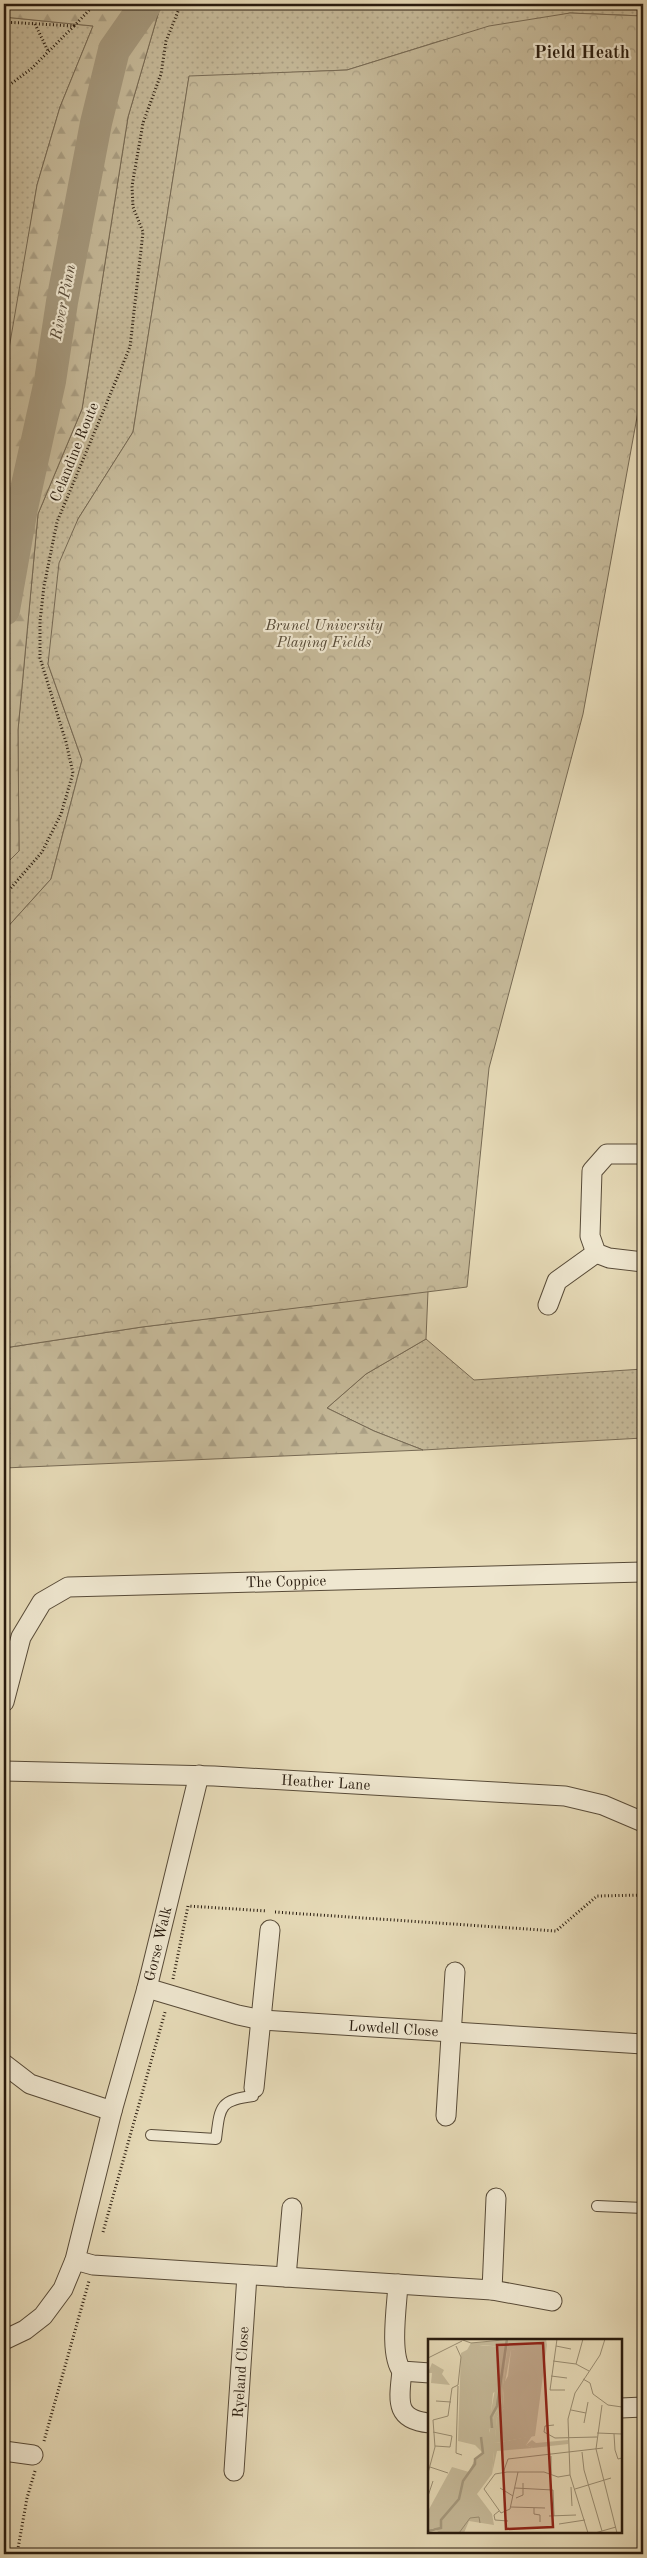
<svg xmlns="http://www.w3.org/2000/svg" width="647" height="2558" viewBox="0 0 647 2558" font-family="'Old Standard TT',serif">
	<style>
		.grass { fill: url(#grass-dots); stroke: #776a54 }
		.forest { fill: url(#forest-firs); stroke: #776a54 }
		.park { fill: url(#park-crowns); stroke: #776a54 }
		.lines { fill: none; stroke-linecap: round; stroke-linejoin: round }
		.river { stroke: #a5997e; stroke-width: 32 }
		.lane-casing { stroke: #584b38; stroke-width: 12 }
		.street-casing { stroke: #584b38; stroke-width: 21 }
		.path { stroke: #281b0e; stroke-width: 3; stroke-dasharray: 1 2.5; stroke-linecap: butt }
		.lane { stroke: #efe7d0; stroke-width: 10 }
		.street { stroke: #efe7d0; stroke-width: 19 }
		.labels { text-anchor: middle; stroke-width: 4.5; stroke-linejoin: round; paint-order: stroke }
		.street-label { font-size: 15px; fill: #281b0e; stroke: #efe7d0 }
		.park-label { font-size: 15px; font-style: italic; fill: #574b38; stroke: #efe7d0 }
		.water-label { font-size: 16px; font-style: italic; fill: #5a4d3b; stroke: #efe7d0 }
		.quarter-label { font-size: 18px; font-weight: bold; fill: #281b0e; stroke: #efe7d0 }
		.inset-river { fill: none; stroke: #a5997e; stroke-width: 2.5 }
		.inset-road { fill: none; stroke: #9a8e73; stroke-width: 1 }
		.view { fill: #8f2418; fill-opacity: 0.15; stroke: #8f2418; stroke-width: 2.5 }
		.inset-edge { fill: none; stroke: #281b0e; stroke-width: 2.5 }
	</style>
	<defs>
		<pattern id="grass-dots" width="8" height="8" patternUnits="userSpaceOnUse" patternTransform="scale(1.25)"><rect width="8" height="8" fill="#c6ba9a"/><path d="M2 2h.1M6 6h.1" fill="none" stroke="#aa9f84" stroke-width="1.8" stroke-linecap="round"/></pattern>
		<pattern id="forest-firs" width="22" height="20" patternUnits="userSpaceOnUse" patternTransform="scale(1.25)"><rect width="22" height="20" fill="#c6ba9a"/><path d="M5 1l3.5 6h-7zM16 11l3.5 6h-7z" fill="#aa9f84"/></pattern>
		<pattern id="park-crowns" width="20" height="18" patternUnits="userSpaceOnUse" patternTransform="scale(1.25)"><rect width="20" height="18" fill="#c6ba9a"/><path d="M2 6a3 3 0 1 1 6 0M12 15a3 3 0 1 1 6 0" fill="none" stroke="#aa9f84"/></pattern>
	</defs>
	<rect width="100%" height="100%" fill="#e6dab7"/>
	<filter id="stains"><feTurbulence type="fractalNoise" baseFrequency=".004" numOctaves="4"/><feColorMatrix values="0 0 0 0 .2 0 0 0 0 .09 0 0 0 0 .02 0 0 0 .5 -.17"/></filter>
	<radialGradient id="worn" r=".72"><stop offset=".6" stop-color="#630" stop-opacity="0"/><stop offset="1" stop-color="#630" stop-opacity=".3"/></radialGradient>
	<!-- grass -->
	<path class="grass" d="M 161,4 L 643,4 L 643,16 L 570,13 L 440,41 L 347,70 L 189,77 L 133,432 L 78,519 L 48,664 L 82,760 L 51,879 L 4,931 L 4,866 L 19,851 L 18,730 L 38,514 L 82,409 L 128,117 Z
		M 4,17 L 93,26 L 60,107 L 37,185 L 4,389 Z
		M 426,1339 L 474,1380 L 643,1369 L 643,1438 L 423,1450 L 374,1431 L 327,1408 L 366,1374 Z"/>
	<!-- forest -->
	<path class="forest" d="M 4,4 L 161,4 L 128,117 L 82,409 L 38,514 L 18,730 L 19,851 L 4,866 L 4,378 L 37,185 L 60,107 L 93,26 L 4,17 Z
		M 428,1291 L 426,1339 L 366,1374 L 327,1408 L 374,1431 L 423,1450 L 4,1468 L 4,1348 L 142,1327 Z"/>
	<!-- park -->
	<path class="park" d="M 570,13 L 643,16 L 643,384 L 583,714 L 489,1068 L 467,1287 L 142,1327 L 4,1348 L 4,931 L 51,879 L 82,760 L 48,664 L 59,563 L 78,519 L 133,432 L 189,76 L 347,70 L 489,26 Z"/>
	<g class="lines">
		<!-- river -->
		<path class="river" d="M 4,610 L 22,508 L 50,381 L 62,302 L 96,123 L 114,50 L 146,4"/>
		<!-- lane casing -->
		<g class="lane-casing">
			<path id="lane" d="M 151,2135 L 216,2139 C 220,2107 219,2100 253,2096 L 254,2088
				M 597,2206 L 643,2208"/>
		</g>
		<!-- street casing -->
		<g class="street-casing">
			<g id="street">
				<path d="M 643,1154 L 607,1154 L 592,1171 L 590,1236 L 596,1253 L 609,1258 L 643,1262"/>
				<path d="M 548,1305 L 557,1281 L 596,1253"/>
				<path id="s1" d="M 4,1702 L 21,1637 L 42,1602 L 68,1587 L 643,1572"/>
				<path id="s2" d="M 4,1771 L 214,1776 L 565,1796 L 603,1805 L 643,1822"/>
				<path id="s3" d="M 147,1988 L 238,2015 L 262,2020 L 643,2044"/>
				<path d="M 4,2064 L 30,2084 L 112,2111"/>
				<path d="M 254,2088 L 270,1930"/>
				<path d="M 446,2116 L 455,1972"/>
				<path d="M 75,2260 L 93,2265 L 492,2290 L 552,2301"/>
				<path d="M 286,2277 L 292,2208"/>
				<path d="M 398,2284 C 397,2305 389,2355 402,2371 L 430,2373"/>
				<path d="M 492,2290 L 496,2198"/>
				<path id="s4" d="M 4,2340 L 25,2330 L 43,2316 L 63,2289 L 75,2260 L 112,2111 L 147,1988 L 199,1775"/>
				<path d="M 402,2371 C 399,2400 394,2420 430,2423"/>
				<path d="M 621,2408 L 643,2407"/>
				<path d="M 4,2451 L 33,2455"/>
				<path id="s5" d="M 234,2471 L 247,2275"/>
			</g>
		</g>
		<!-- path -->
		<path class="path" d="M 4,22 L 74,26 L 31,69 L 4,89
			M 35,24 L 48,51
			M 74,26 L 95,4
			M 4,896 L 42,852 L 61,814 L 73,773 L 66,742 L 40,658 L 40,621 L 44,586 L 57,522 L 130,347 L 143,232 L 133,207 L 132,186 L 143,123 L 161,74 L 166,41 L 181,4
			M 275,1912 L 556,1931 L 597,1896 L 643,1895
			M 173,1979 L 188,1906 L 267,1911
			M 103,2232 L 165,2012
			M 44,2441 L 89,2281
			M 17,2554 L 27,2498 L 35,2471"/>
		<!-- lane -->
		<use href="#lane" class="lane"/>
		<!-- street -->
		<use href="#street" class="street"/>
	</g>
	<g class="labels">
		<!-- street labels -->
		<g class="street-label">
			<text transform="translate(74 452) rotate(-68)" y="5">Celandine Route</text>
			<text dy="5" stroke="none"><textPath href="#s1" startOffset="356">The Coppice</textPath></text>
			<text dy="5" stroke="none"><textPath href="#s2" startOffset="322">Heather Lane</textPath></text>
			<text dy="5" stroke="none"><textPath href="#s4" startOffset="438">Gorse Walk</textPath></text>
			<text dy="5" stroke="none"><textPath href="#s3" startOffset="251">Lowdell Close</textPath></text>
			<text dy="5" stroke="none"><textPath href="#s5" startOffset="99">Ryeland Close</textPath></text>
		</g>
		<!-- park labels -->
		<g class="park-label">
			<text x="324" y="630">Brunel University<tspan x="324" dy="17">Playing Fields</tspan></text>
		</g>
		<!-- water labels -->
		<g class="water-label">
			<text transform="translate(62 302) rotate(-79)" y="6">River Pinn</text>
		</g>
		<!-- quarter labels -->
		<g class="quarter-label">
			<text x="582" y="58">Pield Heath</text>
		</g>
	</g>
	<!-- overview -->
	<g transform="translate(428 2339)">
		<rect width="194" height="194" fill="#e6dab7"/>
		<path d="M 118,0 L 119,6 L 83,11 L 75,54 L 76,69 L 69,78 L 64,135 L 49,155 L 64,175 L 66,186 L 41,182 L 36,194 L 12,194 L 5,189 L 0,192 L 0,172 L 24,128 L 41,133 L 47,120 L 55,114 L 47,106 L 30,102 L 33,14 L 48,6 L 76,8 L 68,52 L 65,54 L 61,94 L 67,74 L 73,67 L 80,1 ZM 4,24 L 16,31 L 14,35 L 22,46 L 3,44 L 4,34 L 0,34 ZM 104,101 L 108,104 L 140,101 L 140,105 L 105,109 L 98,106 Z" fill="#c6ba9a"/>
		<path d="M 80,1 L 73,67 L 67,74 L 62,92 L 58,79 L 63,72 L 75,8 L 54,6 L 39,11 L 43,4 ZM 104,97 L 98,106 L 105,109 L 69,112 L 64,135 L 66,112 L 60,108 L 62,102 L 68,104 ZM 54,115 L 57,126 L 50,144 L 51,137 L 44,135 L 43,130 L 47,120 Z" fill="#c6ba9a"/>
		<path d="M 110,5 L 119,6 L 107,97 L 68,104 L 62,102 L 67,98 L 69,78 L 76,69 L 75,46 L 80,37 L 83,11 Z" fill="#c6ba9a"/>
		<path class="inset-river" d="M 64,89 L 63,78 L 69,67 L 79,0M 0,192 L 13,189 L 13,181 L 31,160 L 35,142 L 47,125 L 47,120 L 55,114 L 53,98"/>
		<path class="inset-road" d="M 32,0 L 43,4 L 85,0M 129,0 L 122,51 L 137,51M 128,7 L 143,10M 0,19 L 34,2M 125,22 L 148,25 L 161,32M 148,25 L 155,0M 123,37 L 139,39M 155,40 L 162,44 L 165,55 L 180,66 L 194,68M 30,47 L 28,114 L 34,116M 8,62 L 23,63M 174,66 L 168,110 L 189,194M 143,71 L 158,74M 156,84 L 160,63M 126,86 L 117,87 L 116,93 L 127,99 L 169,98M 5,93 L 24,97 L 22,108 L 7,107M 169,94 L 194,95M 186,95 L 187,111 L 190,120 L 194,119M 154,113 L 156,131 L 174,192M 123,117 L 123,135M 2,128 L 20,134M 90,133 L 82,170 L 73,174 L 56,150 L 67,135 L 79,133 L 116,133 L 130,138 L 142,136M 0,134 L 7,108 L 5,81 L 20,77 L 24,49 L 30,46 L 33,18 L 28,7M 75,134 L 80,120 L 175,109M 143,148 L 144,167M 72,149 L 85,157M 87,149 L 125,151 L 126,177M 147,150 L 183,139M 0,157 L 5,142M 88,159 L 95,156 L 95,144M 83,168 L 117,169M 106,169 L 106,175 L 112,176 L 112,183M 71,172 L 66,176 L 67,181 L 80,182M 121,177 L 148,176M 131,185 L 157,181M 31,194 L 42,179 L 51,178 L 52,184M 160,194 L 142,136 L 140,80 L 147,54 L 172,16 L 177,0M 167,194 L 188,188"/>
		<path class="view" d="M 115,4 L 125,188 L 78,190 L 69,6 Z"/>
		<rect width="194" height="194" class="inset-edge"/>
	</g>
	<!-- margin -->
	<rect width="647" height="2558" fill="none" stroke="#e6dab7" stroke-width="20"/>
	<rect x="5" y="5" width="637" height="2548" fill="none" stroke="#281b0e" stroke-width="2.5"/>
	<rect x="10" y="10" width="627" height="2538" fill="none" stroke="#281b0e"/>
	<rect width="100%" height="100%" filter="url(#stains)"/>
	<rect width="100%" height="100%" fill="url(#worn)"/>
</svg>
